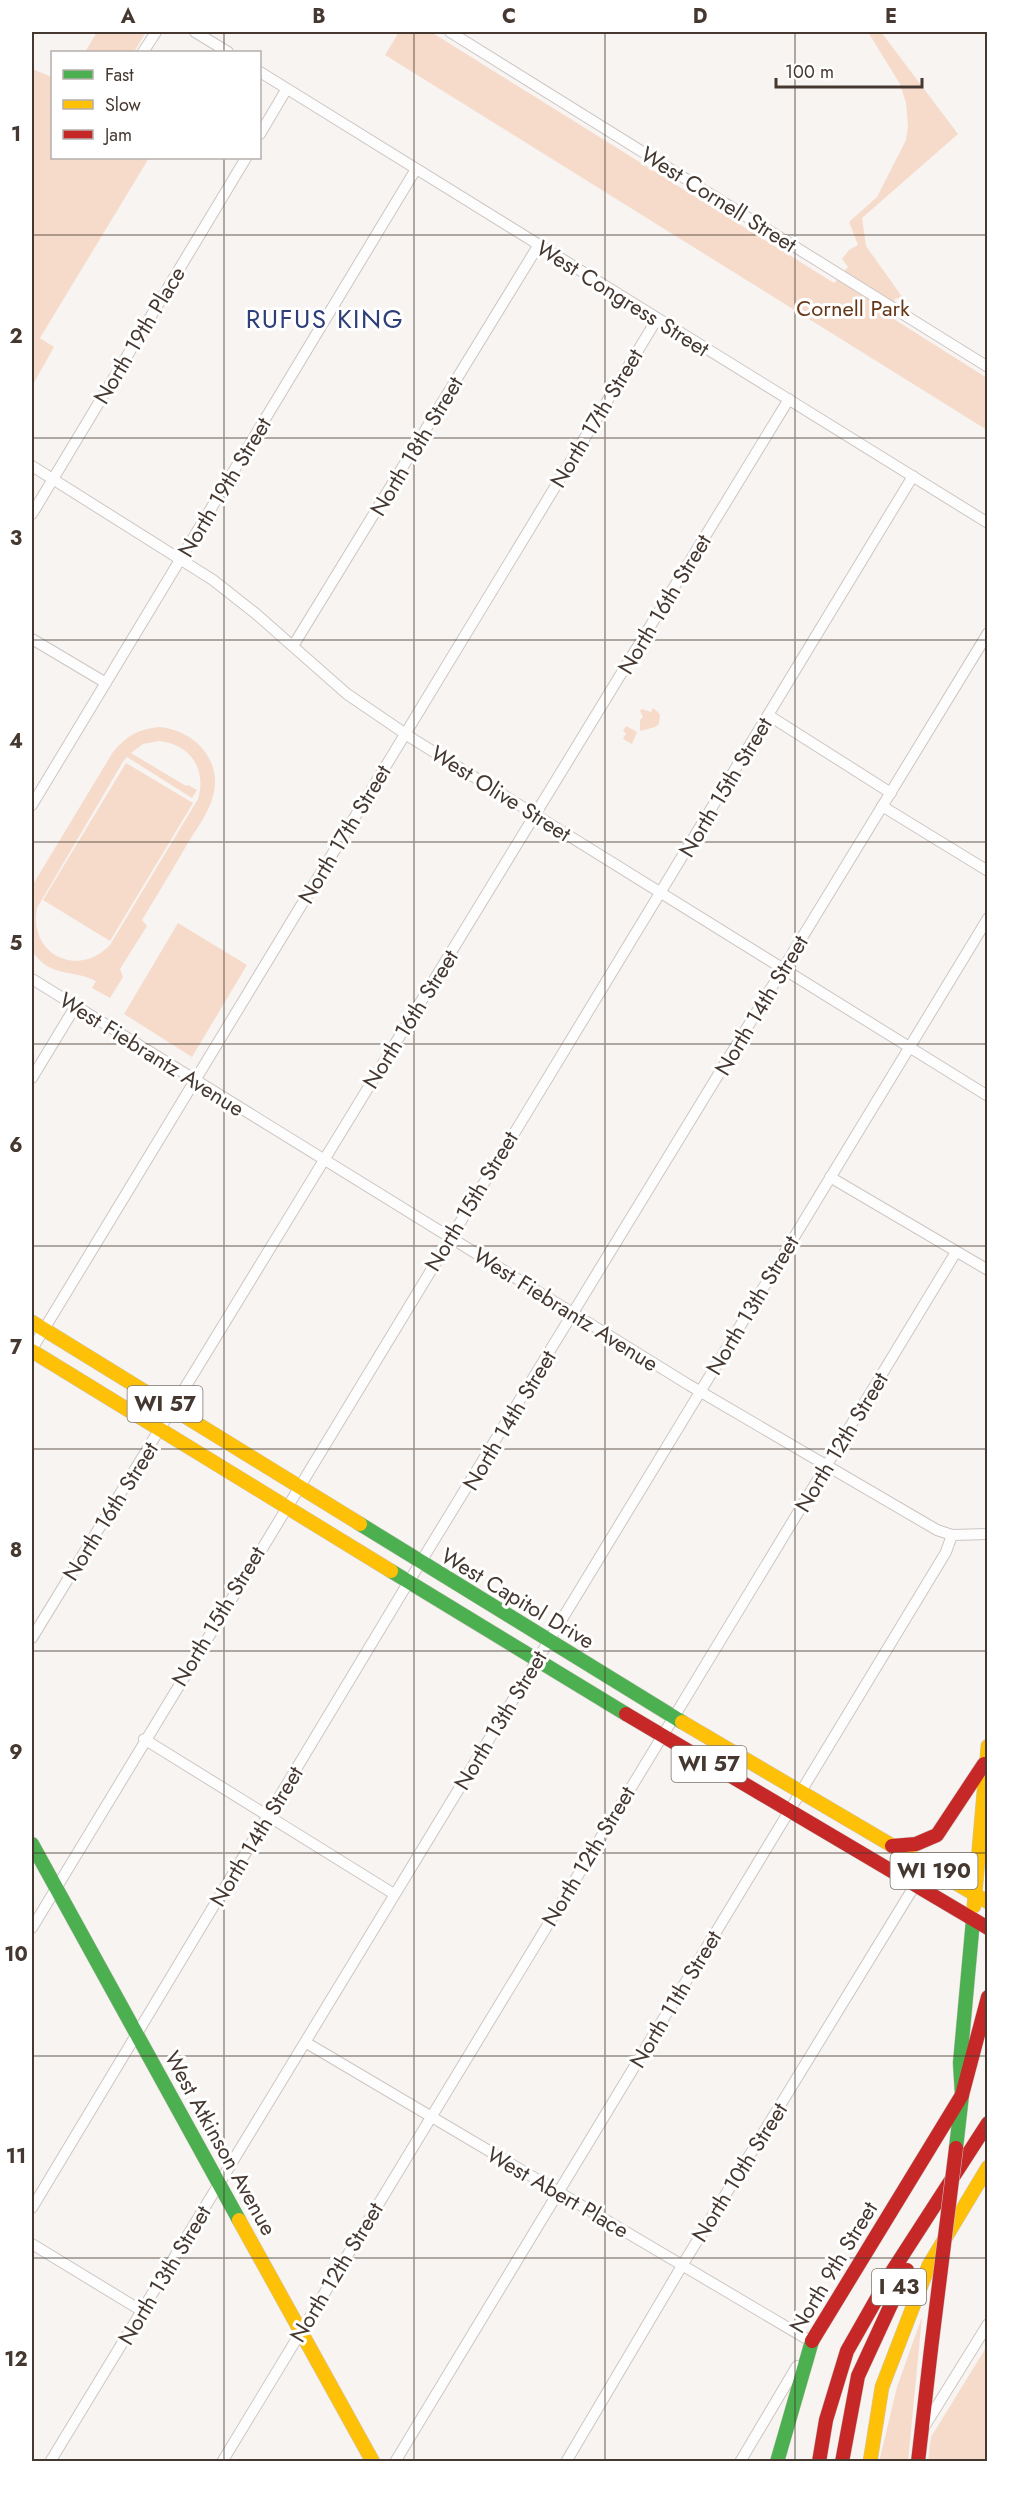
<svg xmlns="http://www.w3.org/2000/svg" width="1019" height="2493" viewBox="0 0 1019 2493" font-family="Jost,sans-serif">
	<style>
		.green { fill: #f6dbcb; fill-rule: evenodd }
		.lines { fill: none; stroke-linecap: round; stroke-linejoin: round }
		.street-casing { stroke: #cdc6c2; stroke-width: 12 }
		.fast-casing { stroke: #cdc6c2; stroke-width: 15 }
		.slow-casing { stroke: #cdc6c2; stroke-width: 15 }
		.jam-casing { stroke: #cdc6c2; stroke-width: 15 }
		.street { stroke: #fefdfd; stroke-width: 10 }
		.fast { stroke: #4caf50; stroke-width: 14 }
		.slow { stroke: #ffc107; stroke-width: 14 }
		.jam { stroke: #c62828; stroke-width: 14 }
		.jam-bridge-casing { stroke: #cdc6c2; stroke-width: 15; stroke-linecap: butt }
		.jam-bridge { stroke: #c62828; stroke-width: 14 }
		.grid { fill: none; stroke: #453830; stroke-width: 1.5; stroke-opacity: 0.55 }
		.labels { text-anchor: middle; stroke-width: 6; stroke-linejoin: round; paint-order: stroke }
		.shield { fill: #fff; stroke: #7d746e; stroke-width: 1.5 }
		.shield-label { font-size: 21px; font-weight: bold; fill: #453830 }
		.street-label { font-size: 22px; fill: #453830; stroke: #fff }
		.park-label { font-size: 22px; fill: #673615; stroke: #fff }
		.quarter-label { font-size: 26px; letter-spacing: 1.5px; fill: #2d3e78; stroke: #fff }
		.neatline { fill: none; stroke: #453830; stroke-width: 2 }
		.grid-label { font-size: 20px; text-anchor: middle; font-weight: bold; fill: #453830 }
	</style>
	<rect width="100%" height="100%" fill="#f7f4f2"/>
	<!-- green -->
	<path class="green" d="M 97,32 L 146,32 L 134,52 L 85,52 Z
		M 399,32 L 431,32 L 834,283 L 848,267 L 842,259 L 849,250 L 858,245 L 849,222 L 877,197 L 906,140 L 908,126 L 906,103 L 900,84 L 868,32 L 881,32 L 958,134 L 862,218 L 866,246 L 903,298 L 903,301 L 896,298 L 886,314 L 987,378 L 987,430 L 385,55 Z
		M 32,69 L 52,77 L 52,158 L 149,158 L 40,338 L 54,347 L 32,386 Z
		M 653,708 L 660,714 L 659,724 L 655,727 L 640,731 L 640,720 L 643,717 L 640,711 L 642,709 L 651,712 Z
		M 626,726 L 637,732 L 632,744 L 623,739 L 626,733 L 623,731 Z
		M 159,727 C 194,730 223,760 213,796 C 209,812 198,827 189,841 C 174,867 158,894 142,920 L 147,926 L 120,969 L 123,977 L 110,998 L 92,988 L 96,981 C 72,969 50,978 32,951 L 32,886 L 113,752 C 126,736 139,729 159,727 ZM 159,741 C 190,744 207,769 198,799 L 110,945 C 78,979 28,954 37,908 L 124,760 L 127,757 L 192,798 L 197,790 L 188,785 L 186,786 L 131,753 L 143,744 Z
		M 126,763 L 193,803 L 110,941 L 43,900 Z
		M 178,923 L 247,965 L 192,1057 L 124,1014 Z
		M 922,2317 L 908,2461 L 879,2462 L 897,2387 Z
		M 987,2346 L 987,2461 L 928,2461 L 931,2437 Z"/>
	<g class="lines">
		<!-- street casing -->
		<g class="street-casing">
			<path id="street" d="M 195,32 L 228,52
				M 450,32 L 988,367
				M 143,52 L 156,32
				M 260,72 L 988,523
				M 260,134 L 286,90
				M 32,466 L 213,580 L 255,613 L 347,694 L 413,739 L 988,1096
				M 32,514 L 246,158
				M 32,639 L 106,683
				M 293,646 L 538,246
				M 768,715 L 891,793
				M 32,805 L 416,169
				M 882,806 L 988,871
				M 32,979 L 689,1385 L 937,1530 L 952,1535 L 988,1534
				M 32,1078 L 75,1007
				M 830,1177 L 988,1270
				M 32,1349 L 657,319
				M 32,1638 L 789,399
				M 144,1739 L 394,1894
				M 32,1928 L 913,476
				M 305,2042 L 812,2342
				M 32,2208 L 408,1583 L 988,633
				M 32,2244 L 142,2311
				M 924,2427 L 988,2324
				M 50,2462 L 988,918
				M 222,2462 L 956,1252
				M 395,2462 L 946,1552 L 952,1535
				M 566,2462 L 683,2264 L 915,1885
				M 740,2462 L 797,2366"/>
		</g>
		<!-- fast casing -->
		<g class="fast-casing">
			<path id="fast" d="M 360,1524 L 682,1722
				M 391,1571 L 626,1714
				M 32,1844 L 239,2220
				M 956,2148 L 962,2095 L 960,2063 L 973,1920
				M 777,2462 L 812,2341"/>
		</g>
		<!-- slow casing -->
		<g class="slow-casing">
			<path id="slow" d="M 32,1322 L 360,1524
				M 32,1351 L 391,1571
				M 682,1722 L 988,1902
				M 974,1906 L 988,1746
				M 239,2220 L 373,2462
				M 870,2462 L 882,2387 L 929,2265 L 988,2167"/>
		</g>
		<!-- jam casing -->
		<g class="jam-casing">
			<path id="jam" d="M 626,1714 L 988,1928
				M 892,1846 L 916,1844 L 937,1835 L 984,1764
				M 812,2341 L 962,2095 L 988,1997
				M 819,2462 L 826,2420 L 847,2351 L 893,2270 L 988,2123
				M 842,2462 L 858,2376 L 907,2270
				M 918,2462 L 931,2349"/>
		</g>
		<!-- street -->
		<use href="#street" class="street"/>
		<!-- fast -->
		<use href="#fast" class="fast"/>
		<!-- slow -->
		<use href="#slow" class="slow"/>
		<!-- jam -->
		<use href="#jam" class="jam"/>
		<!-- jam-bridge casing -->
		<g class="jam-bridge-casing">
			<path id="jam-bridge" d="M 931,2349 L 956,2148"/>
		</g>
		<!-- jam-bridge -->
		<use href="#jam-bridge" class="jam-bridge"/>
	</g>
	<!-- grid -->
	<path class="grid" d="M 224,32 L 224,52M 414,32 L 414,2462M 605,32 L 605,2462M 795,32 L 795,2462M 224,158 L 224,2462M 32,235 L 988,235M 32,438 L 988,438M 32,640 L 988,640M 32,842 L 988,842M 32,1044 L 988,1044M 32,1246 L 988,1246M 32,1449 L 988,1449M 32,1651 L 988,1651M 32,1853 L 988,1853M 32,2056 L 988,2056M 32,2258 L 988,2258"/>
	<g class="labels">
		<!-- shield labels -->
		<g class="shield">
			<rect x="127.5" y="1386" width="75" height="36" rx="4.5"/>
			<rect x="671.5" y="1746" width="75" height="36" rx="4.5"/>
			<rect x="890.5" y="1853" width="87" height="36" rx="4.5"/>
			<rect x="872" y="2269" width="54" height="36" rx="4.5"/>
		</g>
		<g class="shield-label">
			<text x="165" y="1411">WI 57</text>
			<text x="709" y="1771">WI 57</text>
			<text x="934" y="1878">WI 190</text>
			<text x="899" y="2294">I 43</text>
		</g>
		<!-- street labels -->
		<g class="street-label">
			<text transform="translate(719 199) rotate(32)" y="8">West Cornell Street</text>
			<text transform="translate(623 298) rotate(32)" y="8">West Congress Street</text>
			<text transform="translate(139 335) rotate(-59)" y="8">North 19th Place</text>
			<text transform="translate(596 418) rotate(-59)" y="8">North 17th Street</text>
			<text transform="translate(416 446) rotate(-59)" y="8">North 18th Street</text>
			<text transform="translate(224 487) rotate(-59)" y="8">North 19th Street</text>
			<text transform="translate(664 604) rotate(-59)" y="8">North 16th Street</text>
			<text transform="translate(725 787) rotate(-59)" y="8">North 15th Street</text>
			<text transform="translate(501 793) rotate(32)" y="8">West Olive Street</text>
			<text transform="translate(344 834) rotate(-59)" y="8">North 17th Street</text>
			<text transform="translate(761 1005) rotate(-59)" y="8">North 14th Street</text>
			<text transform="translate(410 1019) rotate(-58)" y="8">North 16th Street</text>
			<text transform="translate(152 1054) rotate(32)" y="8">West Fiebrantz Avenue</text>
			<text transform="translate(471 1201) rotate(-59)" y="8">North 15th Street</text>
			<text transform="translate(752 1305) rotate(-59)" y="8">North 13th Street</text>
			<text transform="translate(566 1309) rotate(32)" y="8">West Fiebrantz Avenue</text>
			<text transform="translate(509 1420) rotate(-59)" y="8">North 14th Street</text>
			<text transform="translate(841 1442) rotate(-59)" y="8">North 12th Street</text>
			<text transform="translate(110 1511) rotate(-58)" y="8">North 16th Street</text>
			<text transform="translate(518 1598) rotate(31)" y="8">West Capitol Drive</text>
			<text transform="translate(218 1616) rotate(-59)" y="8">North 15th Street</text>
			<text transform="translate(500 1720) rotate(-59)" y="8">North 13th Street</text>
			<text transform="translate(256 1836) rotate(-59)" y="8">North 14th Street</text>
			<text transform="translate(588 1856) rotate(-59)" y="8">North 12th Street</text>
			<text transform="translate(675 1999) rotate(-59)" y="8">North 11th Street</text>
			<text transform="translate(221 2143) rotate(61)" y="8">West Atkinson Avenue</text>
			<text transform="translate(739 2172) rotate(-58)" y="8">North 10th Street</text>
			<text transform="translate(558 2192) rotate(30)" y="8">West Abert Place</text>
			<text transform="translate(833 2267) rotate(-59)" y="8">North 9th Street</text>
			<text transform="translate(336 2272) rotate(-59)" y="8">North 12th Street</text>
			<text transform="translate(164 2275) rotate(-59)" y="8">North 13th Street</text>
		</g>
		<!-- park labels -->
		<g class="park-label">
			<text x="853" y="316">Cornell Park</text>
		</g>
		<!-- quarter labels -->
		<g class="quarter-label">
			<text x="325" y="328">RUFUS KING</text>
		</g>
	</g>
	<!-- border -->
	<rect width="1019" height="2493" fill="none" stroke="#ffffff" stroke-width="66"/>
	<!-- legend -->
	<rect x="51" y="51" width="210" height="108" fill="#ffffff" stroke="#b5afac" stroke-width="1.5"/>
	<rect x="63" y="70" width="30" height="9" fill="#4caf50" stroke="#b5afac" stroke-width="1.5"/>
	<text x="105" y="81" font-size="18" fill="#453830">Fast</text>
	<rect x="63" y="100" width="30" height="9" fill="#ffc107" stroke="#b5afac" stroke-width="1.5"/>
	<text x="105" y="111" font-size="18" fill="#453830">Slow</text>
	<rect x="63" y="130" width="30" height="9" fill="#c62828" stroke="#b5afac" stroke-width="1.5"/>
	<text x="105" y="141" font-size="18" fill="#453830">Jam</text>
	<!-- scale -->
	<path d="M776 78v9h146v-9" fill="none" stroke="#453830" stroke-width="3"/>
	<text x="785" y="78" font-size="18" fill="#453830" stroke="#ffffff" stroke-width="4.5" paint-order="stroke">100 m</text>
	<rect x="33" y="33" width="953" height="2427" class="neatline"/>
	<g class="grid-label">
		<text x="128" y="23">A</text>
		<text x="319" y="23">B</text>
		<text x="509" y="23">C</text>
		<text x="700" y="23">D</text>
		<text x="891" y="23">E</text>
		<text x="16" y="141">1</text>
		<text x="16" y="343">2</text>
		<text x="16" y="545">3</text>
		<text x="16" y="748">4</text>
		<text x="16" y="950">5</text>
		<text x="16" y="1152">6</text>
		<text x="16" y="1354">7</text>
		<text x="16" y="1557">8</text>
		<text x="16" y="1759">9</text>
		<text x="16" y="1961">10</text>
		<text x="16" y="2163">11</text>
		<text x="16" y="2366">12</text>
	</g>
</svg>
